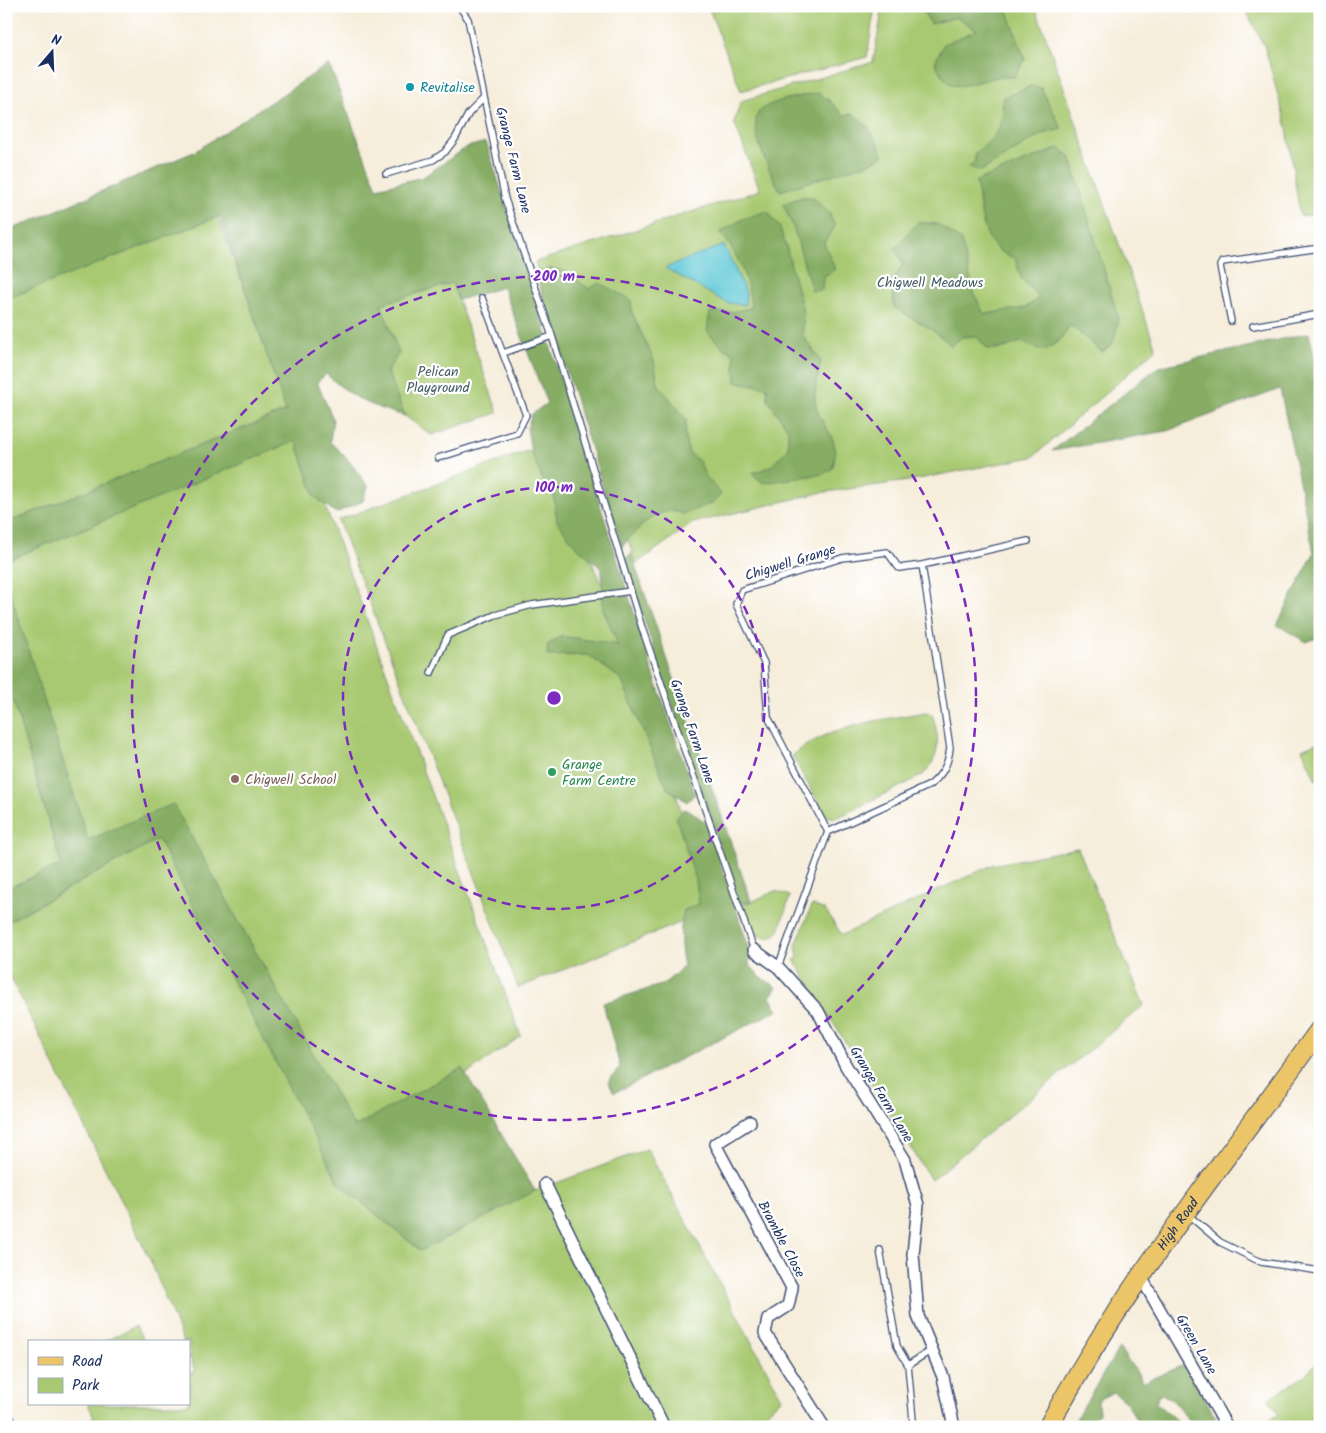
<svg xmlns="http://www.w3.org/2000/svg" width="1326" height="1433" viewBox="0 0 1326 1433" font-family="Kalam,sans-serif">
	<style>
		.green { fill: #a8c971; stroke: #627c68 }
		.forest { fill: #86ad63; stroke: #506e60 }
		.water { fill: #5cc7d5; stroke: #3c7b9a }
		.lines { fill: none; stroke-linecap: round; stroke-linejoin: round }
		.service-casing { stroke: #3c4c71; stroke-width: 8 }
		.minor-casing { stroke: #3c4c71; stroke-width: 14 }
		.tertiary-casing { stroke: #3c4c71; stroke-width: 18 }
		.primary-casing { stroke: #3c4c71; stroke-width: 21 }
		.service { stroke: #fff; stroke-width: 5.5 }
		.minor { stroke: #fff; stroke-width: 11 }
		.tertiary { stroke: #fff; stroke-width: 15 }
		.primary { stroke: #edc569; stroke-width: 19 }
		.ring { fill: none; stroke: #7b2cbf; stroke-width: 2.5; stroke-dasharray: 9 6 }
		.culture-dot { fill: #0f9aa8; stroke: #fff; stroke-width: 2 }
		.leisure-dot { fill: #2e9e5b; stroke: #fff; stroke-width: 2 }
		.education-dot { fill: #8d6e63; stroke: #fff; stroke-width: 2 }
		.labels { text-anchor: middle; stroke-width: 4.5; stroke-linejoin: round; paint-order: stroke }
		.culture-label { font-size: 14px; fill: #0d838f; stroke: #fff; text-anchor: start }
		.street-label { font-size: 14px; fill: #1b2f5e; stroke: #fff }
		.park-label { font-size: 14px; fill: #455d64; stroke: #fff }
		.leisure-label { font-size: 14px; fill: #27864d; stroke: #fff; text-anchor: start }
		.education-label { font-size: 14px; fill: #785e54; stroke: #fff; text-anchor: start }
		.centre { fill: #7b2cbf; stroke: #fff; stroke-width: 2.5 }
		.ring-label { font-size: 15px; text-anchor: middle; font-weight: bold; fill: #7b2cbf; stroke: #fff; stroke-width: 4.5; stroke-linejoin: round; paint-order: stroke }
	</style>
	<rect width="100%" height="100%" fill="#fff"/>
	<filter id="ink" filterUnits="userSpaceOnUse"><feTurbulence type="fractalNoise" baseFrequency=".02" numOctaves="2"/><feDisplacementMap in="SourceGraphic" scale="10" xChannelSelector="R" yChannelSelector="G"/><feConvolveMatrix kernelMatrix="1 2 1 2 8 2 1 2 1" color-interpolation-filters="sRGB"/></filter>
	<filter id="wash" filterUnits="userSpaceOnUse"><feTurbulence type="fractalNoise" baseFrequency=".0096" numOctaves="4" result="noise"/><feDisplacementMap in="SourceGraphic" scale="20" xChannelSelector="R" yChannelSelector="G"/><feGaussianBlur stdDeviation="1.12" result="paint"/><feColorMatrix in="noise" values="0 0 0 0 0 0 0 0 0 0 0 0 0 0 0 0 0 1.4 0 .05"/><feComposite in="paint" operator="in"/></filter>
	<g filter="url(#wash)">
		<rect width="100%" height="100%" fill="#f6edda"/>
		<!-- green -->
		<path class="green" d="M 708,6 L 875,6 L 867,57 L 741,91 Z
			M 883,6 L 1035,6 L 1156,349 L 1033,457 L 908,481 L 819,493 L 693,523 L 636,564 L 535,262 L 760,190 L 734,122 L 741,101 L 873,62 Z
			M 1244,6 L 1320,6 L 1320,214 L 1300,216 L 1287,128 L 1265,48 Z
			M 194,152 L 521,1036 L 464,1076 L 535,1191 L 647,1149 L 782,1398 L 761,1418 L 745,1427 L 73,1427 L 94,1417 L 88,1404 L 189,1404 L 189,1374 L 195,1371 L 189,1355 L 189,1342 L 183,1342 L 151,1262 L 6,968 L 6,232 Z
			M 452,283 L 498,413 L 431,435 L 405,416 L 387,372 L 381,304 Z
			M 538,450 L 626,634 L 712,910 L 518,988 L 338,520 L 527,451 Z
			M 926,712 L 932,714 C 940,739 941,756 923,775 L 837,818 L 826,816 L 792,756 C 827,725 882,720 926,712 Z
			M 1320,741 L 1320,778 L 1316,780 L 1302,749 Z
			M 1078,848 L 1144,1005 L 931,1180 L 794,960 L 798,958 L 796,945 L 812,905 L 825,910 L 842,935 L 992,865 Z
			M 775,891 L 790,896 L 779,931 C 771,942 755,937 748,926 C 744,921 743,913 740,907 Z
			M 136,1326 L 144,1342 L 103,1342 Z
			M 1320,1358 L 1320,1427 L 1272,1427 L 1268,1420 L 1279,1413 L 1268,1399 L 1305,1376 Z"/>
		<!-- forest -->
		<path class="forest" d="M 920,6 L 1006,6 L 1025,60 L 1014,77 C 1007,77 1000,77 993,78 C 964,84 950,98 935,62 L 944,44 L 977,30 L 957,17 L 931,24 Z
			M 329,64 L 377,188 L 423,177 L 467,147 L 486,142 L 653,673 L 695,794 L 687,802 L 667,788 L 621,679 L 588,655 L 547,656 L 548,644 L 562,636 L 618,645 L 603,609 L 602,569 L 574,544 L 557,521 L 554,497 L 544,483 L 531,452 L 527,428 L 532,414 L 547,403 L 503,287 L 458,300 L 452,283 L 381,304 L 399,353 L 387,372 L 405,416 C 372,407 352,398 326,374 L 317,382 L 333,419 L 330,442 L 346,457 L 368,486 L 363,501 L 336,513 L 315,497 L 296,441 L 6,561 L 6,523 L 286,411 L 220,216 L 6,299 L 6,232 L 194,152 Z
			M 1031,86 L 1041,88 L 1062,129 L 1042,134 L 981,171 L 969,167 L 975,161 L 975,154 C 996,136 1006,127 1002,98 Z
			M 818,93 L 831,102 L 843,115 L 854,114 L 868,127 L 884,155 L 873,162 L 780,191 C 772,174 743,123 762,109 C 774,100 802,96 818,93 Z
			M 1059,148 L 1070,156 L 1119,320 L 1113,343 L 1102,352 L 1070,325 L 1060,340 L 1044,351 L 1021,342 L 1001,349 L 988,349 L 976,336 L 962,337 L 951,346 C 933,327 915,321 894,307 L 892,282 L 903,264 L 895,248 L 918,222 L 937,224 L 961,240 L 974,293 L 984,314 L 1025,308 L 1039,298 L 1021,278 L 1015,258 C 980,249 982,211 976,181 Z
			M 802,197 L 813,197 L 829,213 L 835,226 L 824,243 L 835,269 L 823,277 L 822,290 L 812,291 L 794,229 L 783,204 Z
			M 767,211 L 779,226 L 786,246 L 803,312 L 803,336 L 821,361 C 819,373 814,387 815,400 C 817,427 844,434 832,469 L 823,474 L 763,483 L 752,473 L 770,467 L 788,449 L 788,429 L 768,400 L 767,387 L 736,382 L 734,354 L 723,348 L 707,331 L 710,312 L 732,312 L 751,308 C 749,279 738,254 720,232 L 743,219 Z
			M 551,268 L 565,271 L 589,289 L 599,283 L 631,300 L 632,312 L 654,361 L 658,384 L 686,419 L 685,438 L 689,453 L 699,461 L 706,477 L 721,494 L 713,503 L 683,514 C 657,503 637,530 622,547 L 536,274 Z
			M 1309,333 L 1320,381 L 1320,637 L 1306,642 L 1277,625 L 1314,553 L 1280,389 L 1167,431 L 1052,451 L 1158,367 Z
			M 631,554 L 751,901 L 739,905 L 624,560 Z
			M 6,579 L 88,840 L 173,804 L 354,1127 L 462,1068 L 535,1191 L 421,1251 L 340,1185 L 158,839 L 6,923 L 6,889 L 61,864 L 6,676 Z
			M 684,809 L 691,811 L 707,824 L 751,954 L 749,964 L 760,977 L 777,987 L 770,997 L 778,1010 L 614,1093 L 608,1082 L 620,1067 L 603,1003 L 664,984 L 684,966 C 680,947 679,930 684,910 L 699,904 L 696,880 L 676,818 Z
			M 1119,1348 L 1144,1382 L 1186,1364 L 1221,1427 L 1200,1427 L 1189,1421 L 1173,1400 L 1160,1393 L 1156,1403 L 1176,1420 L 1178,1427 L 1140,1427 L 1128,1404 L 1113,1392 L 1098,1400 L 1099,1414 L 1090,1420 L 1086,1427 L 1071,1427 Z"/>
		<!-- water -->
		<path class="water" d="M 724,245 L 746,293 L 745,305 L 727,303 L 665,268 Z"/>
	</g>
	<g filter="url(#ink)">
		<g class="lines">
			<!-- service casing -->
			<g class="service-casing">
				<path id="service" d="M 459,6 L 468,19 L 505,199 L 552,336 L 643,631 L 754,950
					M 386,174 L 433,160 L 445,152 L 455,139 L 469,113 L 483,99
					M 1231,321 L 1220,266 L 1222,262 L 1320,248
					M 1253,326 L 1320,314
					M 503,353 L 552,336
					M 438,458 L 517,433 L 526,415 L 482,298
					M 922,565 L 1028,541
					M 431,673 L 448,635 L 495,615 L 532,605 L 631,591
					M 778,967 L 828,832 L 930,785 C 943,774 948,765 950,748 L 922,565 L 899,568 L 887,552 L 842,558 L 742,590 L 736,604 L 764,663 L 768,717 L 828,832
					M 1187,1214 L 1220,1242 L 1261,1262 L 1320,1271
					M 880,1250 L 897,1346 L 908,1365
					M 907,1427 L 913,1420 L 908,1365 L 932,1350"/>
			</g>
			<!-- minor casing -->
			<g class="minor-casing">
				<path id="minor" d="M 754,950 L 778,967 L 818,1011 L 846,1066 L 905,1160 L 918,1205 L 913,1254 L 918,1316 L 943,1377 L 954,1427
					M 750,1122 L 715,1144 L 792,1288 L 788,1306 L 768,1319 L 765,1333 L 824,1427
					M 545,1184 L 662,1423 L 661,1427
					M 1141,1277 L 1227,1427"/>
			</g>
			<!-- tertiary casing -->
			<g class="tertiary-casing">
				<path id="tertiary" d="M 6,1420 L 10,1427"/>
			</g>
			<!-- primary casing -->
			<g class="primary-casing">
				<g id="primary">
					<path id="s1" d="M 1048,1427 C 1124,1285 1227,1159 1320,1029"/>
				</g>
			</g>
			<!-- service -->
			<use href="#service" class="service"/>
			<!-- minor -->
			<use href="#minor" class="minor"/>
			<!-- tertiary -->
			<use href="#tertiary" class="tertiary"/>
			<!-- primary -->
			<use href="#primary" class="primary"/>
		</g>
	</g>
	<!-- distance rings -->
	<g class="ring">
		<circle cx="554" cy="698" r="211"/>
		<circle cx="554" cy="698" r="422"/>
	</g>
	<!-- markers -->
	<circle class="culture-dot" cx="410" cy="87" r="5"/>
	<circle class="leisure-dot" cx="552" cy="772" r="5"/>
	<circle class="education-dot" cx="235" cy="779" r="5"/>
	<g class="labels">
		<!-- culture labels -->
		<g class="culture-label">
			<text x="420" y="92">Revitalise</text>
		</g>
		<!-- street labels -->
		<g class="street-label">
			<text transform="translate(514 160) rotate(76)" y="5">Grange Farm Lane</text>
			<text transform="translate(790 562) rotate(-17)" y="5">Chigwell Grange</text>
			<text transform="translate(693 731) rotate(71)" y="5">Grange Farm Lane</text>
			<text transform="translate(882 1094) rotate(59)" y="5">Grange Farm Lane</text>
			<text dy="5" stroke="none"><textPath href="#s1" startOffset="241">High Road</textPath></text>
			<text transform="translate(782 1239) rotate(62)" y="5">Bramble Close</text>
			<text transform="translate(1197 1344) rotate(60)" y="5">Green Lane</text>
		</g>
		<!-- park labels -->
		<g class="park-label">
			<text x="930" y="287">Chigwell Meadows</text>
			<text x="438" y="376">Pelican<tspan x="438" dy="16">Playground</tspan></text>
		</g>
		<!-- leisure labels -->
		<g class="leisure-label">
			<text x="562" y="769">Grange<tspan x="562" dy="16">Farm Centre</tspan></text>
		</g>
		<!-- education labels -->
		<g class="education-label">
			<text x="245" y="784">Chigwell School</text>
		</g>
	</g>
	<circle cx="554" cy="698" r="8" class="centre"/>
	<g class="ring-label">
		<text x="554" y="281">200 m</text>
		<text x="554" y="492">100 m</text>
	</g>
	<!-- margin -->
	<rect width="1326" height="1433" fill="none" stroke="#fff" stroke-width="25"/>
	<!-- legend -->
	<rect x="28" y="1340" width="162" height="65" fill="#ffffff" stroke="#a4acbf"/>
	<rect x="38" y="1357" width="25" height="8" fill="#edc569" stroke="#a4acbf"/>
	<text x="72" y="1366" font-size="15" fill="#1b2f5e">Road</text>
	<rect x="38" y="1378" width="25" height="15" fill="#a8c971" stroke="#a4acbf"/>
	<text x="72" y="1390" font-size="15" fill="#1b2f5e">Park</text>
	<!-- north arrow -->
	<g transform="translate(52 52) rotate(19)" stroke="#ffffff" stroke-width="4" paint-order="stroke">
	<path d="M0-4L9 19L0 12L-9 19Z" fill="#1b2f5e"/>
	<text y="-8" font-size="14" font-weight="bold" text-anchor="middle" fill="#1b2f5e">N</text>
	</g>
</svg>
